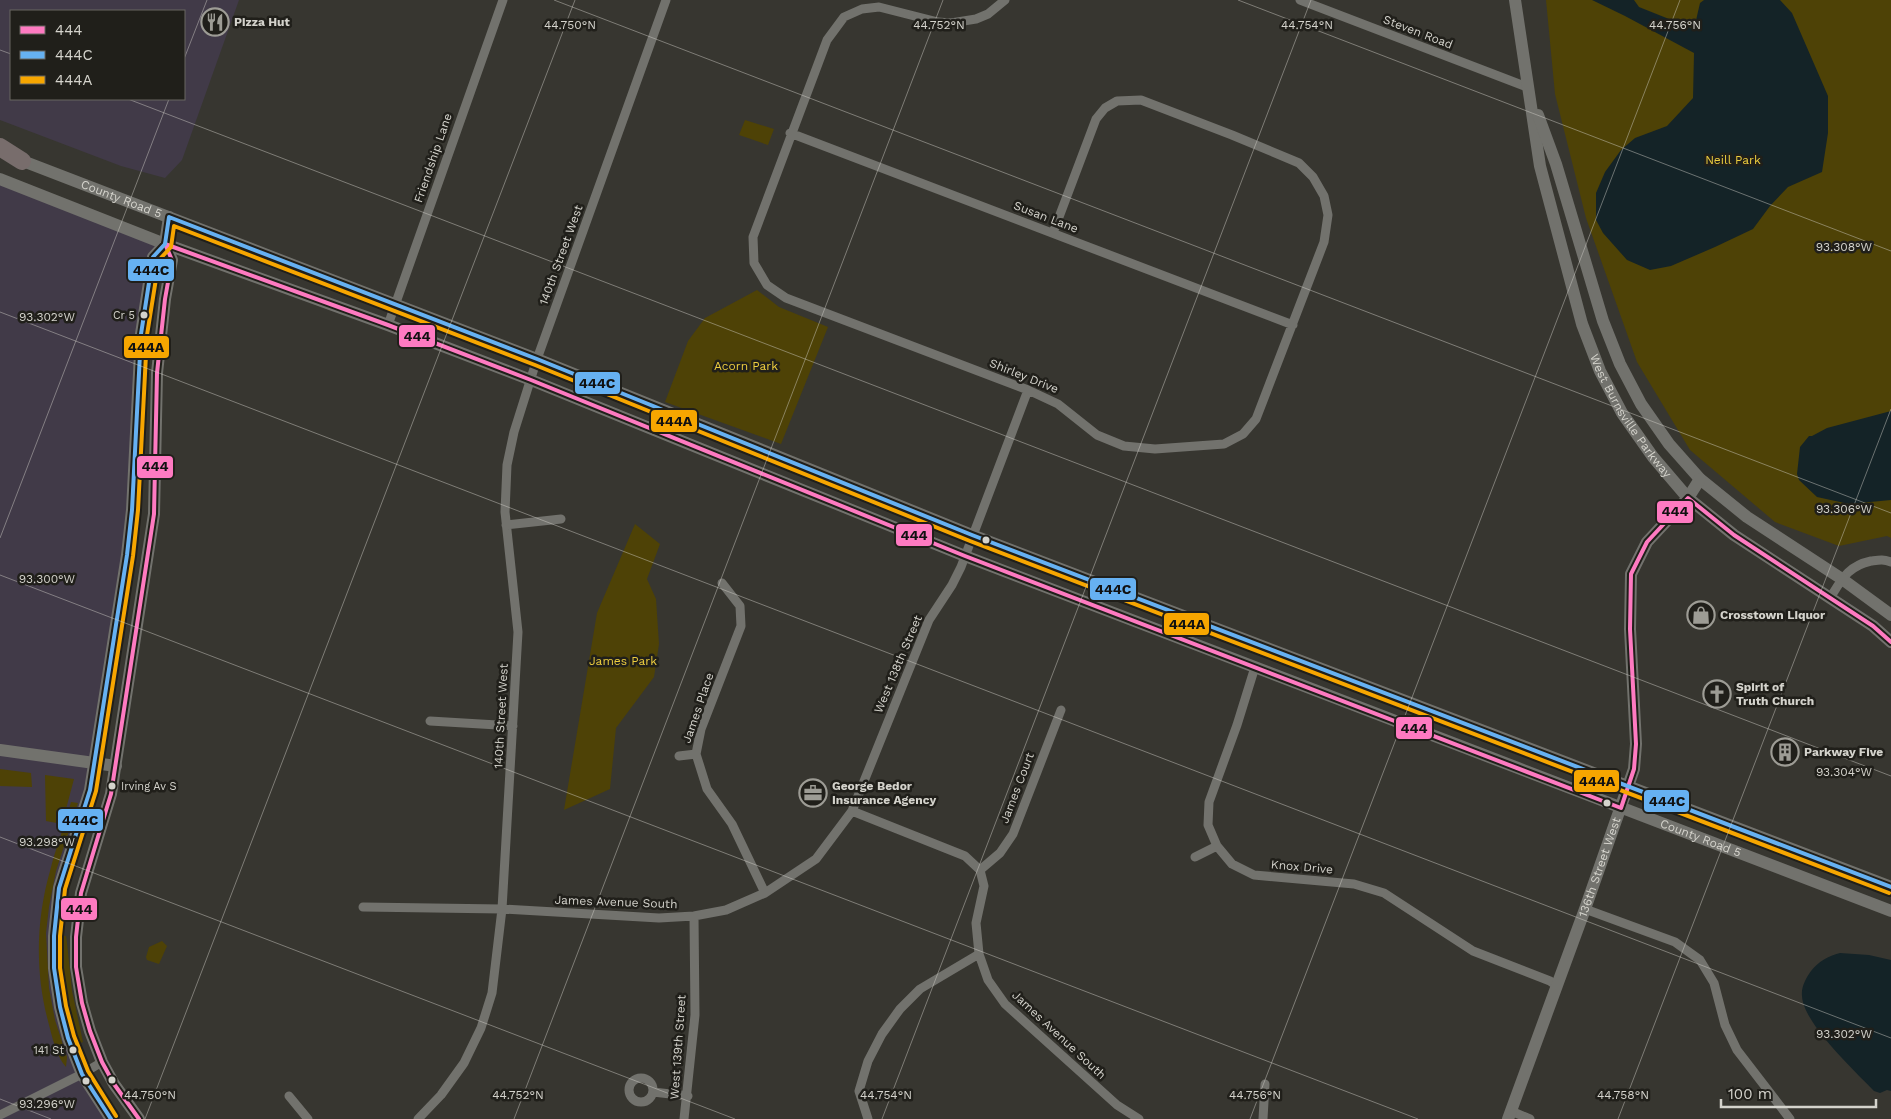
<svg xmlns="http://www.w3.org/2000/svg" width="1891" height="1119" viewBox="0 0 1891 1119" font-family="'Work Sans',sans-serif">
	<style>
		.commercial { fill: #413a48; fill-rule: evenodd }
		.green { fill: #4e4206 }
		.water { fill: #142327 }
		.lines { fill: none; stroke-linecap: round; stroke-linejoin: round }
		.street { stroke: #72726d; stroke-width: 9 }
		.secondary { stroke: #72726d; stroke-width: 12 }
		.highway { stroke: #786d6c; stroke-width: 18 }
		.bus-1-casing { stroke: #201f1a; stroke-width: 8 }
		.bus-2-casing { stroke: #201f1a; stroke-width: 8 }
		.bus-3-casing { stroke: #201f1a; stroke-width: 8 }
		.bus-1 { stroke: #fe7ac1; stroke-width: 4 }
		.bus-2 { stroke: #66b1f2; stroke-width: 4 }
		.bus-3 { stroke: #f7a600; stroke-width: 4 }
		.ticks { fill: none; stroke: #d4d3cc; stroke-width: 1; stroke-opacity: 0.45 }
		.bus-dot { fill: #d4d3cc; stroke: #201f1a; stroke-width: 2 }
		.labels { text-anchor: middle; stroke-width: 5; stroke-linejoin: round; paint-order: stroke }
		.bus-label { font-size: 11px; fill: #d4d3cc; stroke: #201f1a; text-anchor: end }
		.poi-label { font-size: 12px; font-weight: bold; fill: #d4d3cc; stroke: #201f1a; text-anchor: start }
		.street-label { font-size: 12px; fill: #d4d3cc; stroke: #201f1a }
		.park-label { font-size: 12px; fill: #edcd3f; stroke: #201f1a }
		.ticks-label { font-size: 12px; text-anchor: middle; fill: #d4d3cc; stroke: #201f1a; stroke-width: 5; stroke-linejoin: round; paint-order: stroke }
		.line-badge { stroke: #201f1a; stroke-width: 2 }
		.pale-badge-label { font-size: 14px; text-anchor: middle; font-weight: bold; fill: #111 }
	</style>
	<rect width="100%" height="100%" fill="#373630"/>
	<!-- commercial -->
	<path class="commercial" d="M 0,0 L 239,0 L 182,160 L 165,178 L 121,166 L 0,120 ZM 11,11 L 184,11 L 184,99 L 11,99 Z
		M 0,179 L 165,244 L 153,257 L 135,465 L 82,819 L 54,936 L 68,1038 L 111,1119 L 0,1119 Z"/>
	<!-- green -->
	<path class="green" d="M 1546,0 L 1891,0 L 1891,538 L 1887,536 L 1839,546 L 1775,522 L 1690,450 L 1637,362 L 1586,218 L 1555,94 Z
		M 745,120 L 774,129 L 768,145 L 739,135 Z
		M 757,290 L 779,307 L 828,327 L 781,444 L 665,402 L 688,341 L 705,318 Z
		M 635,524 L 660,544 L 647,579 L 656,599 L 659,644 L 654,677 L 616,728 L 610,789 L 564,810 L 597,613 Z
		M 0,769 L 31,773 L 32,787 L 0,786 Z
		M 45,775 L 74,779 L 62,824 L 46,821 Z
		M 71,802 L 78,803 L 56,871 L 49,907 L 46,933 L 49,988 L 55,1020 L 67,1057 L 66,1067 C 56,1056 52,1036 48,1021 C 35,972 36,920 50,871 C 56,847 65,825 71,802 Z
		M 61,936 L 66,936 L 67,943 L 72,991 L 83,1042 L 78,1044 C 66,1008 60,974 61,936 Z
		M 162,941 L 167,946 L 159,964 L 147,960 L 146,957 L 149,947 Z"/>
	<!-- water -->
	<path class="water" d="M 1592,0 L 1634,0 L 1639,7 L 1694,29 L 1700,3 L 1704,0 L 1780,0 L 1792,13 L 1828,96 L 1828,133 L 1822,172 L 1788,187 L 1770,206 L 1753,229 L 1715,247 L 1671,266 L 1650,270 L 1627,260 L 1603,233 L 1596,220 L 1596,193 L 1605,172 L 1621,150 L 1635,138 L 1667,126 L 1693,98 L 1694,53 L 1625,16 Z
		M 1891,411 L 1891,500 L 1849,504 L 1817,497 L 1799,480 L 1797,474 L 1800,447 L 1809,436 L 1812,436 L 1827,428 Z
		M 1840,953 L 1869,955 L 1891,960 L 1891,1091 L 1887,1090 L 1880,1093 L 1874,1091 C 1855,1071 1803,1023 1802,996 C 1801,987 1806,978 1811,971 C 1819,961 1828,956 1840,953 Z"/>
	<g class="lines">
		<!-- street -->
		<path class="street" d="M 1005,0 L 988,14 L 976,19 L 951,23 L 938,22 L 879,7 L 862,9 L 844,17 L 827,40 L 753,237 L 754,263 L 767,285 L 786,298 L 1028,390 L 1058,404 L 1097,435 L 1124,446 L 1155,449 L 1224,444 L 1243,434 L 1256,419 L 1324,242 L 1328,215 L 1324,196 L 1313,177 L 1299,163 L 1232,135 L 1141,100 L 1117,101 L 1105,108 L 1096,119 L 1053,233
			M 1300,0 L 1527,87
			M 790,133 L 1293,325
			M 388,325 L 503,0
			M 506,525 L 561,519
			M 722,583 L 740,606 L 741,626 L 701,729 L 696,754 L 707,789 L 732,824 L 765,893
			M 1830,598 C 1842,579 1848,566 1871,561 C 1879,560 1883,559 1891,562
			M 1255,667 L 1237,725 L 1209,802 L 1208,825 L 1217,846 L 1232,864 L 1254,875 L 1354,884 L 1384,893 L 1473,951 L 1550,981 L 1557,986
			M 1061,710 L 1013,834 L 1000,853 L 980,870 L 984,886 L 976,923 L 979,954 L 988,980 L 1005,1004 L 1117,1105 L 1139,1119
			M 430,721 L 513,726
			M 679,756 L 696,754
			M 852,811 L 965,856 L 980,870
			M 1195,857 L 1217,846
			M 363,907 L 502,909 L 659,918 L 694,916 L 726,910 L 765,893 L 816,859 L 852,811 L 929,620 L 952,585 L 961,567 L 1028,390
			M 1585,909 L 1675,942 L 1700,960 L 1714,983 L 1725,1025 L 1737,1050 L 1790,1119
			M629 1090a12 12 0 1 1 24 0a12 12 0 1 1-24 0Z
			M 653,1092 L 688,1096
			M 289,1096 L 308,1119
			M 1511,1111 L 1530,1119
			M 0,1115 L 82,1074 L 102,1062
			M 418,1119 L 441,1095 L 464,1063 L 481,1028 L 492,993 L 502,909 L 518,632 L 505,512 L 507,465 L 514,432 L 537,359 L 666,0
			M 684,1119 L 695,1015 L 694,916
			M 868,1119 L 859,1091 L 868,1061 L 882,1034 L 900,1009 L 920,989 L 979,954
			M 1263,1119 L 1265,1084"/>
		<!-- secondary -->
		<g class="secondary">
			<path id="s1" d="M 1515,0 L 1540,166 L 1582,324 L 1600,371 L 1622,413 L 1653,457 L 1688,498 L 1734,535 L 1873,626 L 1891,642"/>
			<path d="M 1538,115 L 1556,164 L 1603,321 L 1620,364 L 1641,404 L 1669,444 L 1700,479 L 1747,517 L 1842,579 L 1891,615"/>
			<path id="s2" d="M 15,158 L 537,359 L 972,535 L 1891,887"/>
			<path id="s3" d="M 0,179 L 165,244 L 388,325 L 531,380 L 965,556 L 1891,911"/>
			<path d="M 0,750 L 116,766"/>
			<path d="M 111,1119 L 82,1074 L 68,1038 L 60,1007 L 54,968 L 54,936 L 59,888 L 90,790 L 127,555 L 132,510 L 141,334 L 153,257 L 165,244 L 169,217"/>
			<path d="M 139,1119 L 114,1084 L 102,1062 L 90,1031 L 82,1003 L 76,967 L 76,937 L 81,893 L 111,794 L 154,514 L 157,373 L 165,299 L 172,260 L 165,244"/>
			<path id="s4" d="M 1508,1119 L 1585,909 L 1634,769 L 1636,744 L 1630,629 L 1631,574 L 1647,542 L 1688,498 L 1700,479"/>
		</g>
		<!-- highway -->
		<path class="highway" d="M 0,147 L 22,161"/>
		<!-- bus-1 casing -->
		<g class="bus-1-casing">
			<path id="bus-1" d="M 165,244 L 388,325 L 531,380 L 965,556 L 1621,808 L 1634,769 L 1636,744 L 1630,629 L 1631,574 L 1647,542 L 1688,498 L 1734,535 L 1873,626 L 1891,642
				M 139,1119 L 114,1084 L 102,1062 L 90,1031 L 82,1003 L 76,967 L 76,937 L 81,893 L 111,794 L 154,514 L 157,373 L 165,299 L 172,260 L 165,244"/>
		</g>
		<!-- bus-2 casing -->
		<g class="bus-2-casing">
			<path id="bus-2" d="M 111,1119 L 82,1074 L 68,1038 L 60,1007 L 54,968 L 54,936 L 59,888 L 90,790 L 127,555 L 132,510 L 141,334 L 153,257 L 165,244 L 169,217 L 537,359 L 972,535 L 1891,887"/>
		</g>
		<!-- bus-3 casing -->
		<g class="bus-3-casing">
			<path id="bus-3" d="M 116,1116 L 88,1071 L 74,1036 L 66,1006 L 60,968 L 60,936 L 65,889 L 96,791 L 133,556 L 138,510 L 147,335 L 159,260 L 171,247 L 174,226 L 535,365 L 970,541 L 1889,893"/>
		</g>
		<!-- bus-1 -->
		<use href="#bus-1" class="bus-1"/>
		<!-- bus-2 -->
		<use href="#bus-2" class="bus-2"/>
		<!-- bus-3 -->
		<use href="#bus-3" class="bus-3"/>
	</g>
	<!-- ticks -->
	<path class="ticks" d="M 554,0 L 1891,513M 1238,0 L 1891,251M 0,50 L 11,54M 184,59 L 207,0M 128,99 L 1891,776M 0,312 L 1891,1038M 0,538 L 169,99M 0,575 L 1418,1119M 0,837 L 735,1119M 0,1099 L 51,1119M 145,1119 L 575,0M 514,1119 L 943,0M 882,1119 L 1311,0M 1250,1119 L 1680,0M 1618,1119 L 1891,409"/>
	<!-- icons -->
	<defs>
		<g id="restaurant-ring" transform="scale(1.4375)"><circle r="9.5" fill="#201f1a" stroke="#9d9c95" stroke-width="1.5"/><path d="M-5-6h1v4h1v-4h1v4h1v-4h1v5L-1.5 .5V6h-2V.5L-5-1ZM5-6V6H3V1.5H1.5Q1.5-4 5-6Z" fill="#9d9c95"/></g>
		<g id="shop-ring" transform="scale(1.4375)"><circle r="9.5" fill="#201f1a" stroke="#9d9c95" stroke-width="1.5"/><path d="M-5-2.5h2.3a2.7 3.5 0 0 1 5.4 0H5L5.5 6h-11ZM-1.5-2.5h3a1.5 2.3 0 0 0-3 0Z" fill="#9d9c95"/></g>
		<g id="church-ring" transform="scale(1.4375)"><circle r="9.5" fill="#201f1a" stroke="#9d9c95" stroke-width="1.5"/><path d="M-1.2-6h2.4v3.5h3.3v2.4h-3.3V6h-2.4V-.1h-3.3v-2.4h3.3Z" fill="#9d9c95"/></g>
		<g id="building-ring" transform="scale(1.4375)"><circle r="9.5" fill="#201f1a" stroke="#9d9c95" stroke-width="1.5"/><path d="M-4-6H4V6H1V3H-1V6H-4ZM-2.5-4.3h1.7v1.8h-1.7ZM.8-4.3h1.7v1.8H.8ZM-2.5-1h1.7V.8h-1.7ZM.8-1h1.7V.8H.8Z" fill="#9d9c95"/></g>
		<g id="office-ring" transform="scale(1.4375)"><circle r="9.5" fill="#201f1a" stroke="#9d9c95" stroke-width="1.5"/><path d="M-6-3h4V-5.5h4V-3h4V5H-6ZM-1-4.5V-3h2v-1.5ZM-6 0V1H6V0Z" fill="#9d9c95"/></g>
	</defs>
	<g fill-rule="evenodd">
		<use href="#restaurant-ring" x="215" y="22"/>
		<use href="#shop-ring" x="1701" y="615"/>
		<use href="#church-ring" x="1717" y="694"/>
		<use href="#building-ring" x="1785" y="752"/>
		<use href="#office-ring" x="813" y="793"/>
	</g>
	<!-- markers -->
	<g class="bus-dot">
		<circle cx="144" cy="315" r="4.5"/>
		<circle cx="986" cy="540" r="4.5"/>
		<circle cx="112" cy="786" r="4.5"/>
		<circle cx="1607" cy="803" r="4.5"/>
		<circle cx="73" cy="1050" r="4.5"/>
		<circle cx="112" cy="1080" r="4.5"/>
		<circle cx="86" cy="1081" r="4.5"/>
	</g>
	<g class="labels">
		<!-- bus labels -->
		<g class="bus-label">
			<text x="135" y="319">Cr 5</text>
			<text x="121" y="790" text-anchor="start">Irving Av S</text>
			<text x="64" y="1054">141 St</text>
		</g>
		<!-- poi labels -->
		<g class="poi-label">
			<text x="234" y="26">Pizza Hut</text>
			<text x="1720" y="619">Crosstown Liquor</text>
			<text x="1736" y="691">Spirit of<tspan x="1736" dy="14">Truth Church</tspan></text>
			<text x="1804" y="756">Parkway Five</text>
			<text x="832" y="790">George Bedor<tspan x="832" dy="14">Insurance Agency</tspan></text>
		</g>
		<!-- street labels -->
		<g class="street-label">
			<text transform="translate(1418 32) rotate(21)" y="4">Steven Road</text>
			<text transform="translate(433 158) rotate(-71)" y="4">Friendship Lane</text>
			<text dy="4" stroke="none"><textPath href="#s2" startOffset="114">County Road 5</textPath></text>
			<text transform="translate(1046 217) rotate(21)" y="4">Susan Lane</text>
			<text transform="translate(561 255) rotate(-70)" y="4">140th Street West</text>
			<text transform="translate(1024 376) rotate(22)" y="4">Shirley Drive</text>
			<text dy="4" stroke="none"><textPath href="#s1" startOffset="436">West Burnsville Parkway</textPath></text>
			<text transform="translate(898 664) rotate(-67)" y="4">West 138th Street</text>
			<text transform="translate(698 708) rotate(-71)" y="4">James Place</text>
			<text transform="translate(501 716) rotate(-87)" y="4">140th Street West</text>
			<text transform="translate(1017 788) rotate(-69)" y="4">James Court</text>
			<text dy="4" stroke="none"><textPath href="#s3" startOffset="1824">County Road 5</textPath></text>
			<text transform="translate(1302 867) rotate(5)" y="4">Knox Drive</text>
			<text dy="4" stroke="none"><textPath href="#s4" startOffset="268">136th Street West</textPath></text>
			<text transform="translate(616 902) rotate(2)" y="4">James Avenue South</text>
			<text transform="translate(1059 1035) rotate(43)" y="4">James Avenue South</text>
			<text transform="translate(678 1047) rotate(-86)" y="4">West 139th Street</text>
		</g>
		<!-- park labels -->
		<g class="park-label">
			<text x="1733" y="164">Neill Park</text>
			<text x="746" y="370">Acorn Park</text>
			<text x="623" y="665">James Park</text>
		</g>
	</g>
	<g class="ticks-label">
		<text x="570" y="29">44.750°N</text>
		<text x="939" y="29">44.752°N</text>
		<text x="1307" y="29">44.754°N</text>
		<text x="1675" y="29">44.756°N</text>
		<text x="1844" y="251">93.308°W</text>
		<text x="47" y="321">93.302°W</text>
		<text x="1844" y="513">93.306°W</text>
		<text x="47" y="583">93.300°W</text>
		<text x="1844" y="776">93.304°W</text>
		<text x="47" y="846">93.298°W</text>
		<text x="1844" y="1038">93.302°W</text>
		<text x="150" y="1099">44.750°N</text>
		<text x="518" y="1099">44.752°N</text>
		<text x="886" y="1099">44.754°N</text>
		<text x="1255" y="1099">44.756°N</text>
		<text x="1623" y="1099">44.758°N</text>
		<text x="47" y="1108">93.296°W</text>
	</g>
	<g class="line-badge">
		<rect x="127" y="258" width="48" height="24" rx="5" fill="#66b1f2"/>
		<rect x="398" y="324" width="38" height="24" rx="5" fill="#fe7ac1"/>
		<rect x="123" y="335" width="47" height="24" rx="5" fill="#f7a600"/>
		<rect x="574" y="371" width="47" height="24" rx="5" fill="#66b1f2"/>
		<rect x="650" y="409" width="48" height="24" rx="5" fill="#f7a600"/>
		<rect x="136" y="455" width="38" height="24" rx="5" fill="#fe7ac1"/>
		<rect x="1656" y="500" width="38" height="24" rx="5" fill="#fe7ac1"/>
		<rect x="895" y="523" width="38" height="24" rx="5" fill="#fe7ac1"/>
		<rect x="1089" y="577" width="48" height="24" rx="5" fill="#66b1f2"/>
		<rect x="1163" y="612" width="47" height="24" rx="5" fill="#f7a600"/>
		<rect x="1395" y="716" width="38" height="24" rx="5" fill="#fe7ac1"/>
		<rect x="1573" y="769" width="47" height="24" rx="5" fill="#f7a600"/>
		<rect x="1643" y="789" width="47" height="24" rx="5" fill="#66b1f2"/>
		<rect x="57" y="808" width="47" height="24" rx="5" fill="#66b1f2"/>
		<rect x="60" y="897" width="38" height="24" rx="5" fill="#fe7ac1"/>
	</g>
	<g class="pale-badge-label">
		<text x="151" y="275">444C</text>
		<text x="417" y="341">444</text>
		<text x="146" y="352">444A</text>
		<text x="597" y="388">444C</text>
		<text x="674" y="426">444A</text>
		<text x="155" y="471">444</text>
		<text x="1675" y="516">444</text>
		<text x="914" y="540">444</text>
		<text x="1113" y="594">444C</text>
		<text x="1187" y="629">444A</text>
		<text x="1414" y="733">444</text>
		<text x="1597" y="786">444A</text>
		<text x="1667" y="806">444C</text>
		<text x="80" y="825">444C</text>
		<text x="79" y="914">444</text>
	</g>
	<!-- legend -->
	<rect x="10" y="10" width="175" height="90" fill="#201f1a" stroke="#686761"/>
	<rect x="20" y="26" width="25" height="8" fill="#fe7ac1" stroke="#686761"/>
	<text x="55" y="35" font-size="15" fill="#d4d3cc">444</text>
	<rect x="20" y="51" width="25" height="8" fill="#66b1f2" stroke="#686761"/>
	<text x="55" y="60" font-size="15" fill="#d4d3cc">444C</text>
	<rect x="20" y="76" width="25" height="8" fill="#f7a600" stroke="#686761"/>
	<text x="55" y="85" font-size="15" fill="#d4d3cc">444A</text>
	<!-- scale -->
	<path d="M1721 1099v8h155v-8" fill="none" stroke="#d4d3cc" stroke-width="2.5"/>
	<text x="1728" y="1099" font-size="15" fill="#d4d3cc" stroke="#201f1a" stroke-width="4" paint-order="stroke">100 m</text>
</svg>
